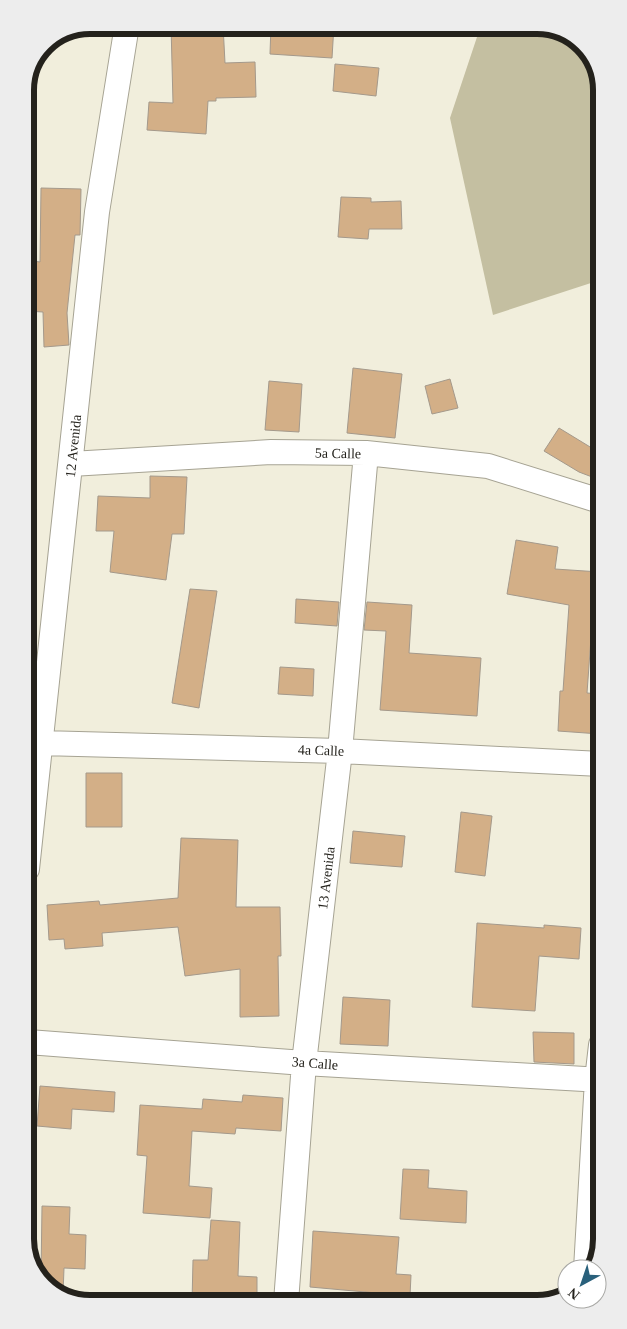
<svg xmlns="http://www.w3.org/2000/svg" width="627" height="1329" viewBox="0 0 627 1329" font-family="Georgia,serif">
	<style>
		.green { fill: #c4bfa1 }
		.building { fill: #d3af87; stroke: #a4998b }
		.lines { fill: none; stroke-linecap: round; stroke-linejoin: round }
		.minor-casing { stroke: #a6a393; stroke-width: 26 }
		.minor { stroke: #fff; stroke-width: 24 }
		.labels { text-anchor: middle; stroke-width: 4; stroke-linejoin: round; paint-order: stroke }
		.street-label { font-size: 14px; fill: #24221c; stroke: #fff }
		.rim { fill: none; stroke: #24221c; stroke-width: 6 }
	</style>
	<rect width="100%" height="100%" fill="#f1eedc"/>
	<!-- green -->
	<path class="green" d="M 481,25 L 542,25 L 576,38 L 598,69 L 599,284 L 594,282 L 493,315 L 450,118 Z"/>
	<!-- building -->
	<path class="building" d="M 171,25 L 223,25 L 225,63 L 255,62 L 256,97 L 216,98 L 216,101 L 208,101 L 206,134 L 147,130 L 149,102 L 173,103 Z
		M 271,25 L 334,25 L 332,58 L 270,54 Z
		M 335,64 L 379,68 L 376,96 L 333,91 Z
		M 41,188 L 81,189 L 80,235 L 75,235 L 67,313 L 69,345 L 44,347 L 43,312 L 26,311 L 26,260 L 40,262 Z
		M 341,197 L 371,198 L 371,202 L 401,201 L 402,229 L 369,229 L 368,239 L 338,237 Z
		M 353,368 L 402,374 L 395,438 L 347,433 Z
		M 450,379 L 458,408 L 432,414 L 425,386 Z
		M 269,381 L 302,384 L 299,432 L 265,430 Z
		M 559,428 L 600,453 L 600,480 L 579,472 L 544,451 Z
		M 150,476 L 187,477 L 184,534 L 172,534 L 166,580 L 110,572 L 114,531 L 96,531 L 98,496 L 150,498 Z
		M 516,540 L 558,547 L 555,569 L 600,572 L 600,638 L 591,638 L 587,693 L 600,694 L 600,734 L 558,731 L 560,691 L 563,691 L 569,605 L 507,594 Z
		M 190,589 L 217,591 L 199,708 L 172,703 Z
		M 296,599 L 339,602 L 337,626 L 295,623 Z
		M 367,602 L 412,605 L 409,653 L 481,658 L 477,716 L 380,710 L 386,631 L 364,630 Z
		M 280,667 L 314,669 L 313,696 L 278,694 Z
		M 86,773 L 122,773 L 122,827 L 86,827 Z
		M 461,812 L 492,816 L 485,876 L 455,872 Z
		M 353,831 L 405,836 L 402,867 L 350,863 Z
		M 181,838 L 238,840 L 236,907 L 280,907 L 281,956 L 278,956 L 279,1016 L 240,1017 L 240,969 L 185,976 L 178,927 L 102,933 L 103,946 L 65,949 L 64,939 L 49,940 L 47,905 L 99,901 L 100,905 L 178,898 Z
		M 477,923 L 544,928 L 544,925 L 581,928 L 579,959 L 539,956 L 535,1011 L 472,1007 Z
		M 343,997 L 390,1000 L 388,1046 L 340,1044 Z
		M 533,1032 L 574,1033 L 574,1064 L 534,1062 Z
		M 40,1086 L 115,1092 L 114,1112 L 72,1109 L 71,1129 L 37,1126 Z
		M 243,1095 L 283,1098 L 281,1131 L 236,1128 L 235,1134 L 192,1131 L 189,1186 L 212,1188 L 210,1218 L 143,1213 L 147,1156 L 137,1155 L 140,1105 L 202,1109 L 203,1099 L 242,1102 Z
		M 403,1169 L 429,1170 L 428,1188 L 467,1191 L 466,1223 L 400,1219 Z
		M 42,1206 L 70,1207 L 69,1234 L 86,1235 L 85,1269 L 64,1268 L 63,1295 L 50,1290 L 41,1277 Z
		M 211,1220 L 240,1222 L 238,1276 L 257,1277 L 257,1303 L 192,1303 L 193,1260 L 208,1260 Z
		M 313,1231 L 399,1237 L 396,1274 L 411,1275 L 410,1296 L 310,1287 Z"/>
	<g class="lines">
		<!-- minor casing -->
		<g class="minor-casing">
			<path id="minor" d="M 71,464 L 271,452 L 366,453 L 488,466 L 600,501
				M 41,743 L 340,751 L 601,764
				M 27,869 L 97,212 L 127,25
				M 28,1042 L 304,1063 L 602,1080
				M 586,1269 L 597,1080 L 601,1045
				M 286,1302 L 304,1063 L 340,751 L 366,453"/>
		</g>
		<!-- minor -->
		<use href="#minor" class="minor"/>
	</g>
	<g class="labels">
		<!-- street labels -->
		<g class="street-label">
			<text transform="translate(73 446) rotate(-84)" y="5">12 Avenida</text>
			<text transform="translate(338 453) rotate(1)" y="5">5a Calle</text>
			<text transform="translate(321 750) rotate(2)" y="5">4a Calle</text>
			<text transform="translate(326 878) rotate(-83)" y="5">13 Avenida</text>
			<text transform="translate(315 1063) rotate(4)" y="5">3a Calle</text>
		</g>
	</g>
	<!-- crop -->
	<path d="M0 0H627V1329H0ZM90 34H537A56 56 0 0 1 593 90V1239A56 56 0 0 1 537 1295H90A56 56 0 0 1 34 1239V90A56 56 0 0 1 90 34Z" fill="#ededed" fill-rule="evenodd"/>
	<path class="rim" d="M90 34H537A56 56 0 0 1 593 90V1239A56 56 0 0 1 537 1295H90A56 56 0 0 1 34 1239V90A56 56 0 0 1 90 34Z"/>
	<!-- north arrow -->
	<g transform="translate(582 1284) rotate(220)"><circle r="24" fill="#ffffff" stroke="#a7a7a4"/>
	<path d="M0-4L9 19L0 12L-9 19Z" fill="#29607b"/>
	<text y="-8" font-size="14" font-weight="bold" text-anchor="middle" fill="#24221c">N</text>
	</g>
</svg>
